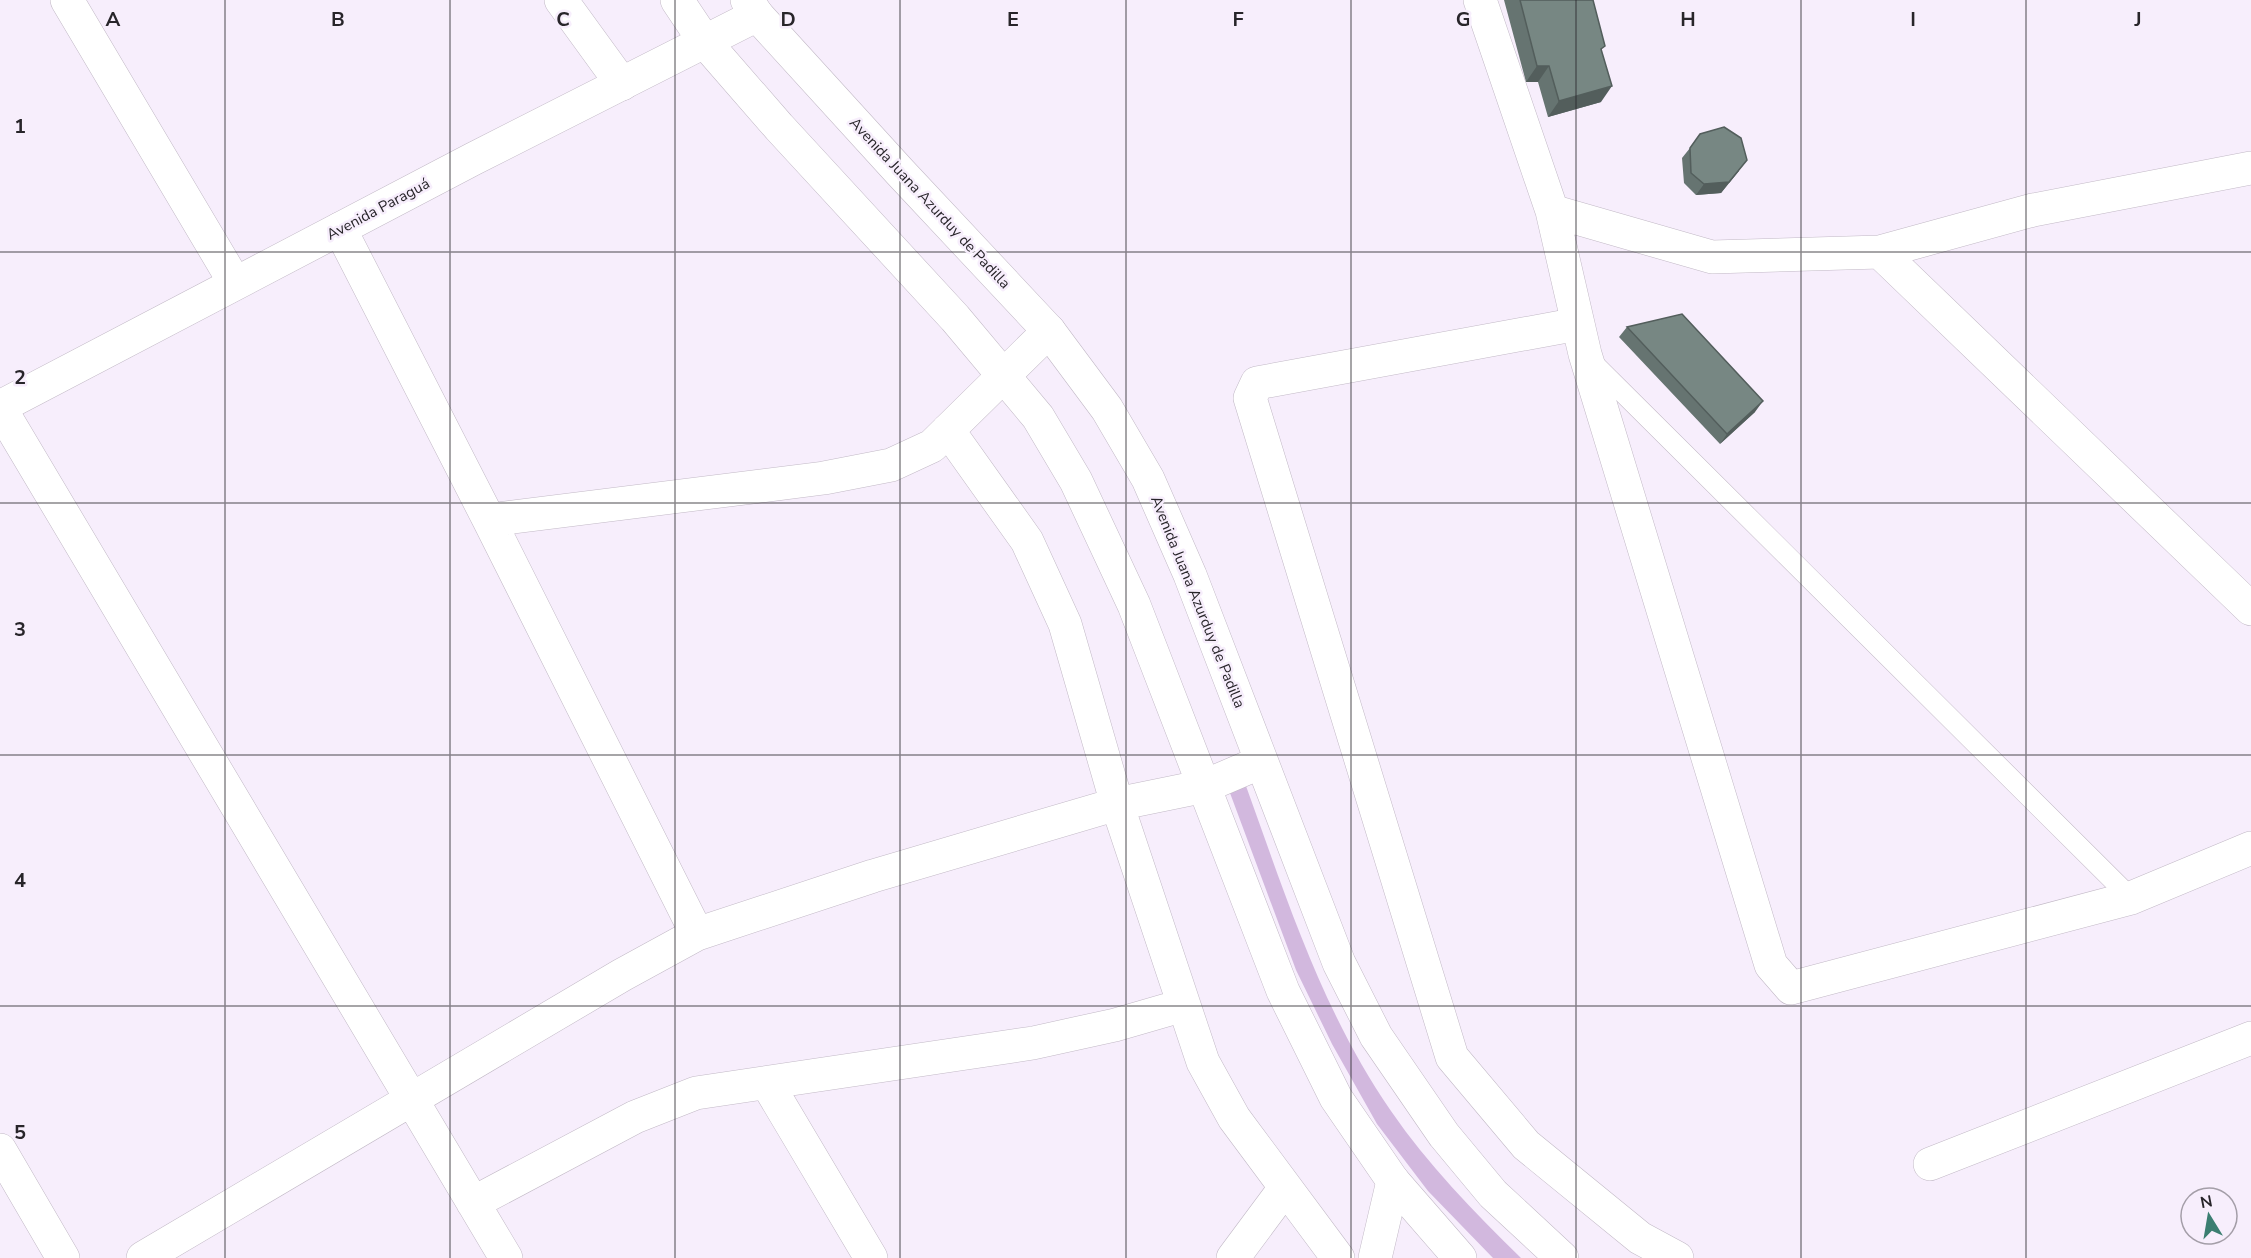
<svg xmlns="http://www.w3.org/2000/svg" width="2251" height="1258" viewBox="0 0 2251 1258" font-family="'Nunito Sans',sans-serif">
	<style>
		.green { fill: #d2b8de }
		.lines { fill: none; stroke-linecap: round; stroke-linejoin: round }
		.service-casing { stroke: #c2b9c6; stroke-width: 21 }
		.minor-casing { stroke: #c2b9c6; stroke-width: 34 }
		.tertiary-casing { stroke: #c2b9c6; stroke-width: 34 }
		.trunk-casing { stroke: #c2b9c6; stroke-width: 34 }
		.service { stroke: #fff; stroke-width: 20 }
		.minor { stroke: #fff; stroke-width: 33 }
		.tertiary { stroke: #fff; stroke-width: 33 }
		.trunk { stroke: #fff; stroke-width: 33 }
		.wall { fill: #667471 }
		.shaded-wall { fill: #535e5c }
		.building { fill: #778783; stroke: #535e5c; stroke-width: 1.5 }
		.grid { fill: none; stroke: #28252a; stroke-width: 1.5; stroke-opacity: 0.55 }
		.labels { text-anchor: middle; stroke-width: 5; stroke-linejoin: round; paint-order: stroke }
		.street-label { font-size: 15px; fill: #28252a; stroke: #f7eefc }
		.grid-label { font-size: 20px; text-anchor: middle; font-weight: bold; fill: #28252a; stroke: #f7eefc; stroke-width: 5; stroke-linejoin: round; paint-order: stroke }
	</style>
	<rect width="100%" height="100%" fill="#f7eefc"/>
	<!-- green -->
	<path class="green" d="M 1246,786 C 1286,897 1323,1013 1391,1111 C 1428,1165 1474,1212 1521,1258 L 1493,1258 L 1428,1191 L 1377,1124 L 1332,1044 L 1296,970 L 1230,793 Z"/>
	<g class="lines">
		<!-- service casing -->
		<g class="service-casing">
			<path id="service" d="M 1591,361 L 2131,898"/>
		</g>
		<!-- minor casing -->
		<g class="minor-casing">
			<path id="minor" d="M 67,0 L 235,283
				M 561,0 L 622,84
				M 1480,0 L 1552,211 L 1585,354 L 1771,965 L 1791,988 L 2131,898 L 2251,848
				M 1552,211 L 1712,257 L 1880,252 L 2033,210 L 2251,168
				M 340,229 L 489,520 L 697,934
				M 1880,252 L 2251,609
				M 1578,324 L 1257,383 L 1250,398 L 1452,1057 L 1526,1145 L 1640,1238 L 1677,1258
				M 0,408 L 506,1258
				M 948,430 L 1027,541 L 1065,624 L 1117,804 L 1203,1062 L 1234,1118 L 1338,1258
				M 489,520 L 824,478 L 891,465 L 932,446 L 1049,331
				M 767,1083 L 871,1258
				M 0,1150 L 63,1258
				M 1930,1164 L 2251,1038
				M 473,1203 L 635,1117 L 696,1093 L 1033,1043 L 1115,1025 L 1184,1005
				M 143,1258 L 622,975 L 697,934 L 873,876 L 1117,804 L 1205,786 L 1261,762
				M 1233,1258 L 1285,1188
				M 1375,1258 L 1393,1181"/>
		</g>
		<!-- tertiary casing -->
		<g class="tertiary-casing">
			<path id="tertiary" d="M 0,407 L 473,159 L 757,15"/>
		</g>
		<!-- trunk casing -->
		<g class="trunk-casing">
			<path id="trunk" d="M 677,0 L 705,42 L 779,127 L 955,318 L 1038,417 L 1076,481 L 1134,605 L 1283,991 L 1336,1098 L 1393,1181 L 1460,1258
				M 747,0 L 757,15 L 900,172 L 1049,331 L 1107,409 L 1148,479 L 1190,575 L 1339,963 L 1376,1036 L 1444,1135 L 1493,1194 L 1562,1258"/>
		</g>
		<!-- service -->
		<use href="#service" class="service"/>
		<!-- minor -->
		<use href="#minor" class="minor"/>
		<!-- tertiary -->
		<use href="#tertiary" class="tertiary"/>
		<!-- trunk -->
		<use href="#trunk" class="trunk"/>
	</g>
	<!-- wall -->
	<path class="wall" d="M 1504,0 L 1593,0 L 1602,51 L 1601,102 L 1548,117 L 1538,82 L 1526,82 Z
		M 1690,148 L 1739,171 L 1721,193 L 1696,195 L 1684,183 L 1682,158 Z
		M 1627,327 L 1755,412 L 1720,444 L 1619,337 Z"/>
	<!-- shaded-wall -->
	<path class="shaded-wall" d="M 1537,66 L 1549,66 L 1538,82 L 1526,82 Z
		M 1612,86 L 1601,102 L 1548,117 L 1559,101 Z
		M 1747,160 L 1721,193 L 1696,195 L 1704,184 Z
		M 1763,401 L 1755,412 L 1720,444 L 1727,434 Z"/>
	<!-- building -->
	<path class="building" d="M 1520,0 L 1593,0 L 1605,46 L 1601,49 L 1612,86 L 1559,101 L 1549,66 L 1537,66 Z
		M 1724,127 L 1741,138 L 1747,160 L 1729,182 L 1704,184 L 1691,173 L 1690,148 L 1700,134 Z
		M 1682,314 L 1763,401 L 1727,434 L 1627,327 Z"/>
	<!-- grid -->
	<path class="grid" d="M 225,0 L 225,1258M 450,0 L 450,1258M 675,0 L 675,1258M 900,0 L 900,1258M 1126,0 L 1126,1258M 1351,0 L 1351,1258M 1576,0 L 1576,1258M 1801,0 L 1801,1258M 2026,0 L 2026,1258M 0,252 L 2251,252M 0,503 L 2251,503M 0,755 L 2251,755M 0,1006 L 2251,1006"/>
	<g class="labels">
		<!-- street labels -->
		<g class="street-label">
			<text transform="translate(930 203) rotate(47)" y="5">Avenida Juana Azurduy de Padilla</text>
			<text transform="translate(378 209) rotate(-28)" y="5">Avenida Paraguá</text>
			<text transform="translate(1198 602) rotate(68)" y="5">Avenida Juana Azurduy de Padilla</text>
		</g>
	</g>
	<g class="grid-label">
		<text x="113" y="26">A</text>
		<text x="338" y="26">B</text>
		<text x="563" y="26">C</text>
		<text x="788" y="26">D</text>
		<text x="1013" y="26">E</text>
		<text x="1238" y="26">F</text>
		<text x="1463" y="26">G</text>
		<text x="1688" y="26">H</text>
		<text x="1913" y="26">I</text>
		<text x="2138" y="26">J</text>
		<text x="20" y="133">1</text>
		<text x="20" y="384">2</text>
		<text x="20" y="636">3</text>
		<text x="20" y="887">4</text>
		<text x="20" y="1139">5</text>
	</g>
	<!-- north arrow -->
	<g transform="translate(2209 1216) rotate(349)"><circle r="28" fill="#f7eefc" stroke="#a49ea8" stroke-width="1.5"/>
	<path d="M0-4.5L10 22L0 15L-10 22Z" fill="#3b7e71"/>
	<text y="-9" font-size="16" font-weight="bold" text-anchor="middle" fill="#28252a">N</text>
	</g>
</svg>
